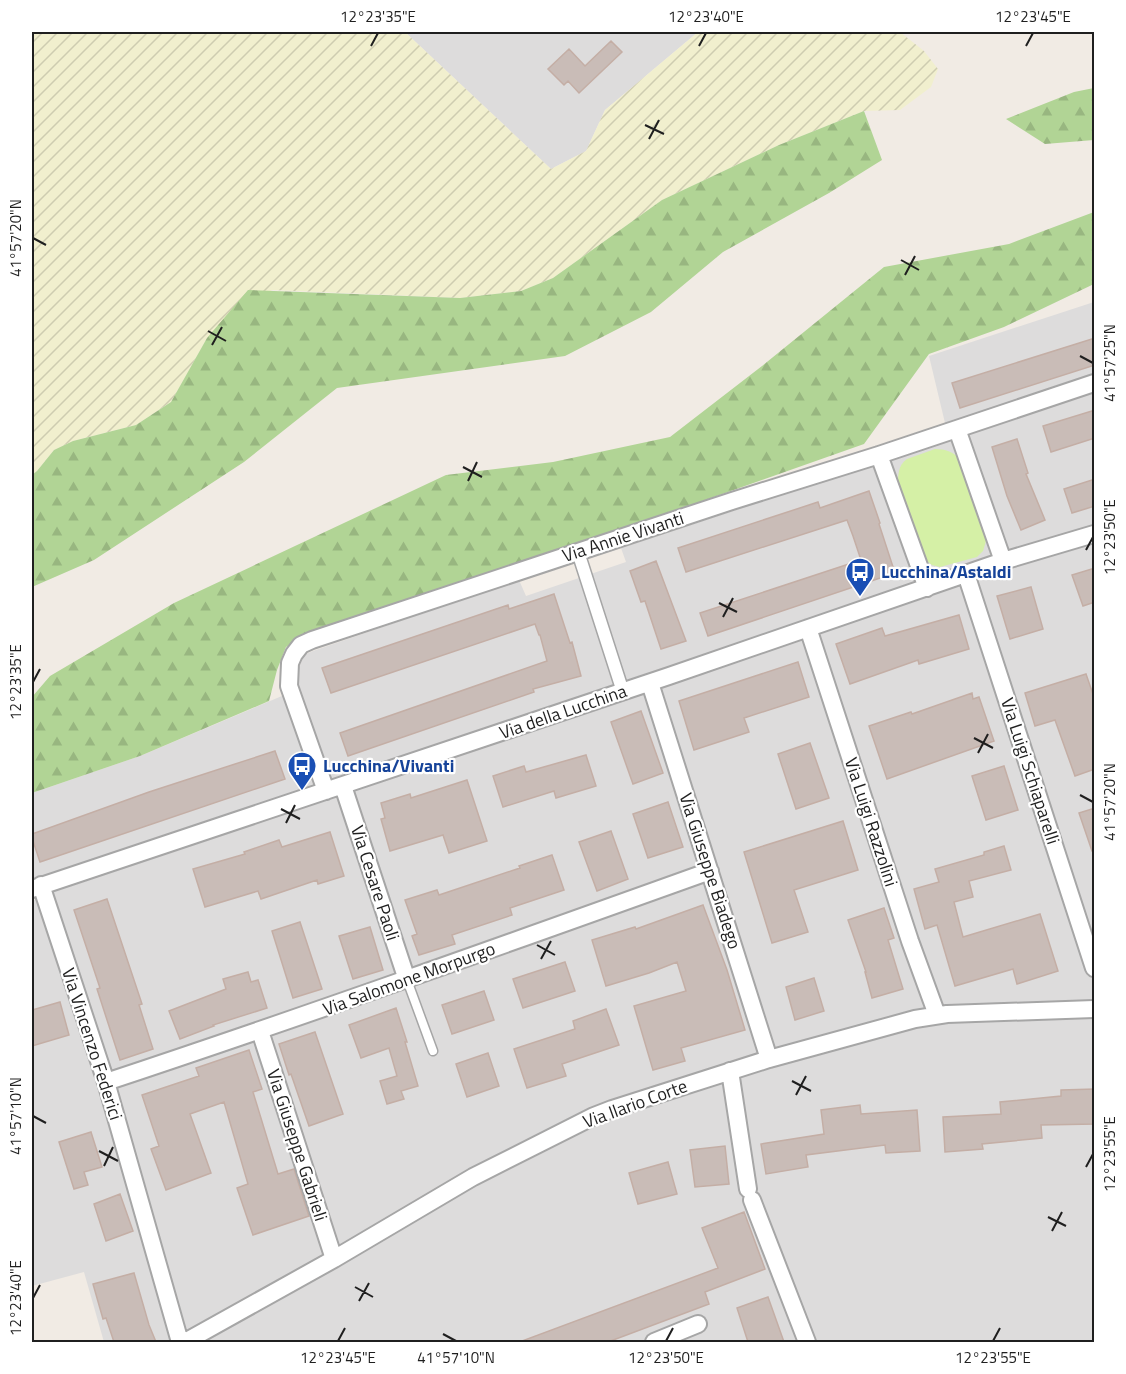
<svg xmlns="http://www.w3.org/2000/svg" width="1126" height="1374" viewBox="0 0 1126 1374" font-family="'Titillium Web',sans-serif">
	<style>
		.residential { fill: #dddcdc }
		.farmland { fill: url(#farmland-furrows) }
		.grass { fill: #d5f0a6 }
		.forest { fill: url(#forest-firs) }
		.building { fill: #c9bcb7; stroke: #c4aea5; stroke-width: 1.5 }
		.lines { fill: none; stroke-linecap: round; stroke-linejoin: round }
		.service-casing { stroke: #a6a6a6; stroke-width: 11 }
		.pedestrian-casing { stroke: #a6a6a6; stroke-width: 15 }
		.minor-casing { stroke: #a6a6a6; stroke-width: 20 }
		.service { stroke: #fff; stroke-width: 8 }
		.pedestrian { stroke: #fff; stroke-width: 12 }
		.minor { stroke: #fff; stroke-width: 16 }
		.ticks { fill: none; stroke: #1f1f1f; stroke-width: 2 }
		.labels { text-anchor: middle; stroke-width: 4.5; stroke-linejoin: round; paint-order: stroke }
		.street-label { font-size: 18px; fill: #1f1f1f; stroke: #fff }
		.transit-label { font-size: 18px; font-weight: bold; fill: #164399; stroke: #fff; text-anchor: start }
		.neatline { fill: none; stroke: #1f1f1f; stroke-width: 2 }
		.ticks-label { font-size: 15px; text-anchor: middle; fill: #1f1f1f }
	</style>
	<defs>
		<pattern id="farmland-furrows" width="10" height="10" patternUnits="userSpaceOnUse" patternTransform="scale(1.5)"><rect width="10" height="10" fill="#f1efce"/><path d="M-1 1l2-2M0 10L10 0M9 11l2-2" fill="none" stroke="#ceccb0"/></pattern>
		<pattern id="forest-firs" width="22" height="20" patternUnits="userSpaceOnUse" patternTransform="scale(1.5)"><rect width="22" height="20" fill="#b1d495"/><path d="M5 1l3.5 6h-7zM16 11l3.5 6h-7z" fill="#98b680"/></pattern>
	</defs>
	<rect width="100%" height="100%" fill="#f1ebe4"/>
	<!-- residential -->
	<path class="residential" d="M 405,32 L 698,32 L 605,110 L 586,151 L 551,169 Z
		M 1094,302 L 1094,1342 L 104,1342 L 84,1272 L 32,1286 L 32,901 L 35,900 L 32,884 L 32,793 L 140,756 L 289,693 L 304,655 L 313,651 L 519,580 L 526,596 L 626,562 L 621,548 L 868,466 L 945,423 L 929,356 Z"/>
	<!-- farmland -->
	<path class="farmland" d="M 32,32 L 405,32 L 551,169 L 586,151 L 605,110 L 698,32 L 900,32 L 924,51 L 938,69 L 931,87 L 900,110 L 864,111 L 779,145 L 662,200 L 553,278 L 521,291 L 460,298 L 272,290 L 207,338 L 171,402 L 136,425 L 73,441 L 54,450 L 37,471 L 32,475 Z"/>
	<!-- grass -->
	<path class="grass" d="M 935,449 C 945,449 954,452 961,460 L 986,541 L 983,551 L 977,557 L 940,567 L 932,565 L 925,560 L 898,485 C 898,475 898,465 907,459 Z"/>
	<!-- forest -->
	<path class="forest" d="M 1094,88 L 1094,140 L 1045,144 L 1006,119 L 1074,92 Z
		M 864,111 L 882,160 L 829,193 L 723,252 L 651,312 L 565,356 L 337,388 L 244,462 L 94,560 L 32,587 L 32,475 L 37,471 L 54,450 L 73,441 L 136,425 L 171,402 L 207,338 L 248,290 L 460,298 L 521,291 L 553,278 L 662,200 L 779,145 Z
		M 1094,212 L 1094,284 L 1004,327 L 929,354 L 864,444 L 530,562 L 305,635 L 286,647 L 277,670 L 269,701 L 140,756 L 32,793 L 32,697 L 50,676 L 174,603 L 446,475 L 553,462 L 670,437 L 762,366 L 884,267 L 1009,244 Z"/>
	<!-- building -->
	<path class="building" d="M 611,41 L 622,52 L 579,93 L 568,81 L 564,85 L 548,69 L 569,49 L 585,66 Z
		M 1095,338 L 1095,365 L 960,408 L 952,383 Z
		M 1095,410 L 1095,438 L 1051,452 L 1043,426 Z
		M 1017,439 L 1028,473 L 1026,474 L 1045,520 L 1021,530 L 1007,496 L 992,447 Z
		M 1095,479 L 1095,506 L 1072,513 L 1064,489 Z
		M 869,491 L 880,523 L 879,524 L 895,573 L 708,636 L 700,613 L 861,560 L 853,536 L 847,520 L 686,572 L 678,548 L 818,502 L 820,508 Z
		M 656,561 L 686,641 L 661,649 L 645,601 L 641,602 L 630,571 Z
		M 1095,568 L 1095,602 L 1083,606 L 1072,575 Z
		M 1031,587 L 1043,629 L 1010,639 L 997,596 Z
		M 554,594 L 570,643 L 572,642 L 581,676 L 533,689 L 534,692 L 348,756 L 340,733 L 547,661 L 540,635 L 539,635 L 535,624 L 331,693 L 322,668 L 508,605 L 509,609 Z
		M 959,615 L 969,649 L 919,664 L 918,660 L 850,684 L 836,644 L 882,628 L 885,636 Z
		M 798,662 L 809,697 L 744,718 L 749,732 L 694,750 L 679,701 Z
		M 1086,674 L 1095,700 L 1095,769 L 1075,776 L 1055,720 L 1035,726 L 1025,693 Z
		M 972,693 L 973,699 L 979,697 L 994,741 L 887,779 L 869,726 L 911,712 L 912,714 Z
		M 641,711 L 663,773 L 633,784 L 611,722 Z
		M 810,743 L 829,798 L 796,809 L 778,754 Z
		M 275,751 L 285,779 L 40,862 L 32,838 L 32,834 L 149,792 Z
		M 586,755 L 596,786 L 556,798 L 554,791 L 503,807 L 493,776 L 524,766 L 526,772 Z
		M 1004,766 L 1018,810 L 986,820 L 972,776 Z
		M 467,780 L 487,841 L 449,853 L 443,835 L 390,851 L 381,819 L 385,818 L 381,803 L 410,794 L 411,798 Z
		M 668,802 L 683,847 L 648,858 L 633,814 Z
		M 1095,808 L 1095,851 L 1092,851 L 1079,813 Z
		M 843,821 L 858,870 L 794,890 L 808,932 L 772,943 L 744,852 Z
		M 611,831 L 628,879 L 597,891 L 579,842 Z
		M 330,832 L 344,876 L 318,884 L 317,880 L 261,899 L 258,891 L 205,907 L 193,869 L 245,854 L 244,852 L 279,840 L 282,847 Z
		M 1004,846 L 1011,870 L 969,881 L 973,897 L 954,902 L 963,937 L 1040,914 L 1058,971 L 1017,984 L 1013,969 L 955,986 L 937,925 L 925,929 L 914,889 L 939,882 L 935,869 L 984,855 L 984,852 Z
		M 552,855 L 564,890 L 510,908 L 512,915 L 452,935 L 455,944 L 419,955 L 412,936 L 417,934 L 405,900 L 437,890 L 439,895 L 520,868 L 519,866 Z
		M 107,899 L 142,1004 L 139,1005 L 153,1049 L 120,1060 L 97,989 L 100,988 L 74,910 Z
		M 703,905 L 727,970 L 745,1030 L 681,1048 L 685,1061 L 653,1070 L 634,1006 L 686,991 L 677,962 L 649,973 L 606,986 L 592,940 L 635,927 L 636,929 Z
		M 884,908 L 894,938 L 888,940 L 903,989 L 872,998 L 865,972 L 866,972 L 848,920 Z
		M 300,922 L 322,989 L 293,998 L 272,931 Z
		M 370,927 L 383,970 L 353,979 L 339,936 Z
		M 565,962 L 575,991 L 523,1008 L 513,979 Z
		M 248,972 L 251,982 L 258,980 L 267,1008 L 213,1025 L 214,1026 L 180,1039 L 169,1011 L 226,989 L 223,979 Z
		M 814,978 L 824,1011 L 795,1020 L 786,987 Z
		M 484,991 L 494,1020 L 452,1034 L 442,1005 Z
		M 60,1002 L 69,1035 L 32,1046 L 32,1010 Z
		M 396,1008 L 407,1042 L 405,1042 L 418,1086 L 401,1091 L 404,1099 L 387,1104 L 380,1081 L 397,1076 L 389,1048 L 361,1058 L 349,1025 Z
		M 606,1009 L 619,1045 L 562,1064 L 566,1076 L 527,1088 L 514,1049 L 575,1029 L 573,1021 Z
		M 315,1032 L 343,1114 L 309,1126 L 291,1074 L 289,1075 L 279,1044 Z
		M 249,1050 L 262,1089 L 253,1092 L 278,1174 L 294,1169 L 309,1216 L 253,1235 L 237,1188 L 248,1184 L 224,1102 L 190,1114 L 211,1173 L 166,1190 L 151,1149 L 159,1146 L 142,1095 L 199,1076 L 196,1068 Z
		M 488,1053 L 499,1086 L 467,1097 L 456,1064 Z
		M 1095,1089 L 1095,1124 L 1041,1125 L 1042,1138 L 982,1144 L 983,1149 L 945,1152 L 943,1117 L 1001,1114 L 1000,1102 L 1061,1096 L 1061,1090 Z
		M 860,1105 L 861,1114 L 917,1110 L 920,1151 L 886,1153 L 885,1145 L 806,1155 L 808,1167 L 766,1174 L 761,1144 L 824,1134 L 821,1110 Z
		M 91,1132 L 102,1167 L 84,1172 L 88,1185 L 74,1189 L 59,1142 Z
		M 725,1146 L 729,1184 L 695,1187 L 690,1150 Z
		M 668,1162 L 677,1194 L 638,1204 L 629,1173 Z
		M 120,1194 L 133,1231 L 106,1241 L 94,1204 Z
		M 744,1212 L 765,1269 L 705,1292 L 709,1304 L 608,1342 L 523,1342 L 522,1341 L 718,1268 L 702,1228 Z
		M 134,1273 L 149,1325 L 156,1342 L 114,1342 L 106,1318 L 103,1319 L 93,1284 Z
		M 768,1297 L 784,1342 L 748,1342 L 737,1308 Z"/>
	<g class="lines">
		<!-- service casing -->
		<g class="service-casing">
			<path id="service" d="M 407,980 L 433,1051"/>
		</g>
		<!-- pedestrian casing -->
		<g class="pedestrian-casing">
			<path id="pedestrian" d="M 578,552 L 623,692"/>
		</g>
		<!-- minor casing -->
		<g class="minor-casing">
			<path id="minor" d="M 957,429 L 1003,561
				M 879,455 L 927,588
				M 966,574 L 1094,968
				M 808,628 L 910,941 L 937,1015
				M 650,683 L 769,1059
				M 343,786 L 407,980
				M 326,791 L 289,686 L 290,663 L 294,654 L 301,645 L 312,640 L 732,501 L 879,455 L 1094,383
				M 41,885 L 106,1082 L 180,1342
				M 32,889 L 669,676 L 1003,561 L 1094,534
				M 260,1031 L 334,1259
				M 730,1071 L 748,1189
				M 106,1082 C 308,1015 509,943 710,871
				M 752,1200 L 807,1342
				M 185,1342 L 334,1259 L 473,1177 L 594,1116 L 612,1109 L 769,1059 L 915,1019 L 947,1014 L 1094,1009
				M 654,1342 L 698,1324"/>
		</g>
		<!-- service -->
		<use href="#service" class="service"/>
		<!-- pedestrian -->
		<use href="#pedestrian" class="pedestrian"/>
		<!-- minor -->
		<use href="#minor" class="minor"/>
	</g>
	<!-- ticks -->
	<path class="ticks" d="M 371,46 L 378,33M 699,46 L 706,33M 1026,46 L 1033,33M 645,125 L 664,134M 649,139 L 659,120M 33,238 L 46,245M 901,260 L 919,270M 905,275 L 915,256M 208,331 L 226,341M 212,345 L 222,327M 1080,356 L 1093,363M 463,467 L 482,477M 468,481 L 477,462M 1086,550 L 1093,537M 719,603 L 737,612M 723,617 L 733,598M 33,682 L 40,669M 974,738 L 993,748M 978,753 L 988,734M 1080,795 L 1093,802M 281,809 L 300,819M 286,823 L 295,805M 537,945 L 555,955M 541,959 L 551,941M 792,1081 L 811,1091M 796,1095 L 806,1076M 33,1116 L 46,1123M 99,1151 L 118,1161M 104,1166 L 113,1147M 1086,1167 L 1093,1154M 1048,1217 L 1066,1226M 1052,1231 L 1062,1212M 355,1287 L 373,1297M 33,1298 L 40,1285M 359,1301 L 369,1283M 443,1334 L 456,1341M 338,1341 L 345,1328M 666,1341 L 673,1328M 993,1341 L 1000,1328"/>
	<!-- icons -->
	<defs>
		<g id="bus-pin" transform="scale(1.5)"><path d="M0 17L-7.5 6A9.5 9.5 0 1 1 7.5 6Z" fill="#1a4fb4" stroke="#fff"/><path d="M-5-6H5V4H4V6H2V4H-2V6H-4V4H-5ZM-3.5-4V0h7V-4ZM-3.5 1.2v1.5H-2V1.2ZM2 1.2v1.5H3.5V1.2Z" fill="#fff"/></g>
	</defs>
	<g fill-rule="evenodd">
		<use href="#bus-pin" x="860" y="572"/>
		<use href="#bus-pin" x="302" y="766"/>
	</g>
	<g class="labels">
		<!-- street labels -->
		<g class="street-label">
			<text transform="translate(623 537) rotate(-18)" y="6">Via Annie Vivanti</text>
			<text transform="translate(563 712) rotate(-19)" y="6">Via della Lucchina</text>
			<text transform="translate(1030 771) rotate(72)" y="6">Via Luigi Schiaparelli</text>
			<text transform="translate(871 822) rotate(72)" y="6">Via Luigi Razzolini</text>
			<text transform="translate(710 871) rotate(72)" y="6">Via Giuseppe Biadego</text>
			<text transform="translate(375 883) rotate(72)" y="6">Via Cesare Paoli</text>
			<text transform="translate(409 979) rotate(-20)" y="6">Via Salomone Morpurgo</text>
			<text transform="translate(92 1044) rotate(72)" y="6">Via Vincenzo Federici</text>
			<text transform="translate(635 1104) rotate(-20)" y="6">Via Ilario Corte</text>
			<text transform="translate(297 1145) rotate(72)" y="6">Via Giuseppe Gabrieli</text>
		</g>
		<!-- transit labels -->
		<g class="transit-label">
			<text x="881" y="578">Lucchina/Astaldi</text>
			<text x="323" y="772">Lucchina/Vivanti</text>
		</g>
	</g>
	<!-- border -->
	<rect width="1126" height="1374" fill="none" stroke="#ffffff" stroke-width="66"/>
	<rect x="33" y="33" width="1060" height="1308" class="neatline"/>
	<g class="ticks-label">
		<text x="378" y="22">12°23'35"E</text>
		<text x="706" y="22">12°23'40"E</text>
		<text x="1033" y="22">12°23'45"E</text>
		<text transform="translate(16 238) rotate(-90)" y="5">41°57'20"N</text>
		<text transform="translate(1110 363) rotate(-90)" y="5">41°57'25"N</text>
		<text transform="translate(1110 537) rotate(-90)" y="5">12°23'50"E</text>
		<text transform="translate(16 682) rotate(-90)" y="5">12°23'35"E</text>
		<text transform="translate(1110 802) rotate(-90)" y="5">41°57'20"N</text>
		<text transform="translate(16 1116) rotate(-90)" y="5">41°57'10"N</text>
		<text transform="translate(1110 1154) rotate(-90)" y="5">12°23'55"E</text>
		<text transform="translate(16 1298) rotate(-90)" y="5">12°23'40"E</text>
		<text x="338" y="1363">12°23'45"E</text>
		<text x="456" y="1363">41°57'10"N</text>
		<text x="666" y="1363">12°23'50"E</text>
		<text x="993" y="1363">12°23'55"E</text>
	</g>
</svg>
